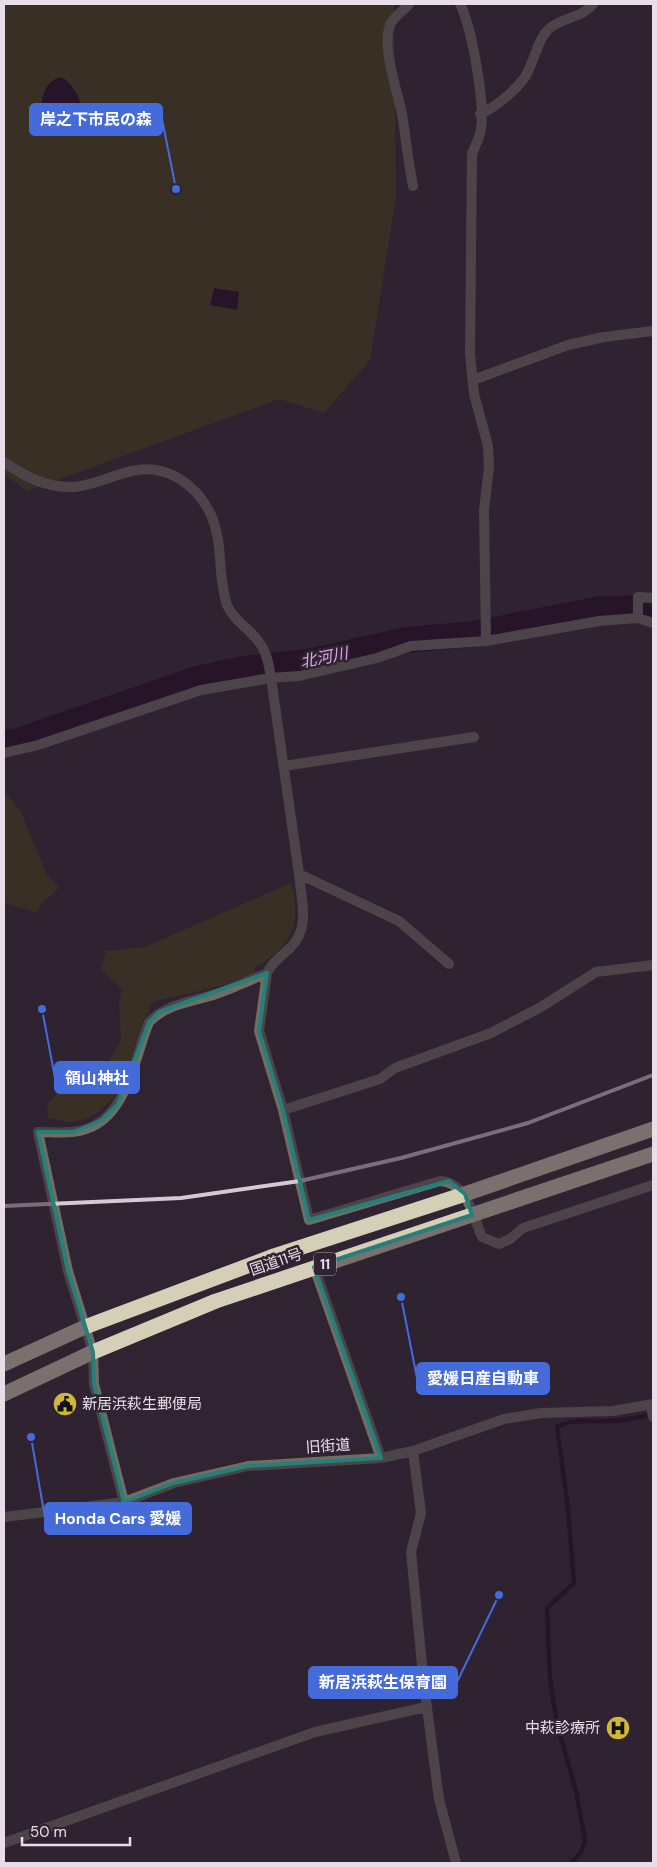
<svg xmlns="http://www.w3.org/2000/svg" width="657" height="1867" viewBox="0 0 657 1867" font-family="'DM Sans','Noto Sans JP',sans-serif">
	<style>
		.green { fill: #463e14 }
		.water { fill: #1d0320 }
		.lines { fill: none; stroke-linecap: round; stroke-linejoin: round }
		.stream { stroke: #1d0320; stroke-width: 4.5 }
		.river { stroke: #1d0320; stroke-width: 26 }
		.street { stroke: #706e64; stroke-width: 10 }
		.highway { stroke: #d4cfb7; stroke-width: 15 }
		.rail { stroke: #d3cad4; stroke-width: 4 }
		.marked { fill: none; stroke: #25807a; stroke-width: 4; stroke-linejoin: round }
		.labels { text-anchor: middle; stroke-width: 5; stroke-linejoin: round; paint-order: stroke }
		.shield { fill: #302332; stroke: #b0a6b1; stroke-width: 1 }
		.shield-label { font-size: 14px; font-weight: bold; fill: #e7dee8 }
		.street-label { font-size: 15px; fill: #e7dee8; stroke: #302332 }
		.poi-label { font-size: 15px; fill: #e7dee8; stroke: #302332; text-anchor: start }
		.water-label { font-size: 16px; font-style: italic; fill: #dda8e2; stroke: #302332 }
		.leader { fill: none; stroke: #456bdb; stroke-width: 2 }
		.callout-dot { fill: #456bdb; stroke: #302332; stroke-width: 2 }
		.callout { fill: #456bdb; stroke: #456bdb; stroke-width: 2 }
		.callout-label { font-size: 16px; text-anchor: middle; font-weight: bold; fill: #fff }
	</style>
	<rect width="100%" height="100%" fill="#302332"/>
	<!-- green -->
	<path class="green" d="M 4,4 L 394,4 L 396,197 L 370,360 L 324,413 L 279,399 L 27,491 L 4,474 Z
		M 4,792 L 20,810 L 47,875 L 59,888 L 42,903 L 36,912 L 4,903 Z
		M 291,883 C 302,924 292,947 255,967 L 253,975 L 229,984 L 159,1000 L 149,1006 L 150,1011 L 143,1020 L 127,1071 L 113,1099 L 97,1113 L 86,1119 L 69,1122 L 48,1118 L 47,1104 L 59,1092 L 72,1090 L 106,1067 L 121,1040 L 119,1003 L 122,989 L 101,969 L 106,951 L 145,947 Z"/>
	<!-- water -->
	<path class="water" d="M 61,77 C 71,81 81,99 82,109 L 80,111 C 68,111 49,115 41,106 C 43,93 47,80 61,77 Z
		M 214,288 L 239,292 L 237,310 L 210,305 Z"/>
	<g class="lines">
		<!-- stream -->
		<path class="stream" d="M 571,1863 L 581,1852 L 585,1841 L 576,1791 L 557,1724 L 550,1679 L 547,1608 L 574,1583 L 568,1508 L 557,1427 C 573,1418 589,1422 607,1421 C 623,1421 638,1418 653,1414"/>
		<!-- river -->
		<path class="river" d="M 4,743 L 18,741 L 197,679 L 243,669 L 308,662 L 407,640 L 474,634 L 601,609 L 653,608"/>
		<!-- street -->
		<path class="street" d="M 409,4 C 404,10 395,16 391,23 C 380,43 398,93 402,114 C 406,138 408,162 413,186
			M 460,4 C 472,28 485,102 481,129 C 480,137 475,146 472,154 L 470,354 L 474,394 L 488,446 L 489,467 L 484,510 L 486,641
			M 480,114 C 496,107 515,91 525,77 C 534,63 537,39 550,28 C 563,17 582,18 593,4
			M 473,380 L 568,345 L 604,337 L 653,331
			M 4,462 C 26,477 46,488 74,487 C 94,485 113,475 132,471 C 167,463 197,485 211,515 C 224,544 217,576 227,605 C 233,620 250,629 259,642 C 267,652 269,666 271,678 L 201,690 L 38,745 L 4,753
			M 638,618 L 638,597 L 653,598
			M 284,766 L 474,737
			M 299,874 L 271,678 L 299,676 L 377,658 L 411,646 L 486,641 L 599,621 L 638,618 L 653,623
			M 653,965 L 596,972 L 541,1007 L 491,1033 L 395,1068 L 380,1079 L 283,1110 L 309,1220 L 440,1181 C 467,1182 473,1216 482,1237 L 499,1244 L 510,1239 L 523,1228 L 653,1185
			M 283,1110 L 259,1031 L 267,973 C 272,962 282,956 290,948 C 311,928 301,900 299,874 L 399,921 L 449,964
			M 314,1267 L 381,1458
			M 651,1405 L 653,1417
			M 413,1451 L 421,1513 L 411,1552 L 424,1685 L 439,1799 L 456,1863
			M 124,1502 L 94,1384 L 93,1352 L 68,1271 L 38,1132 C 49,1132 61,1133 72,1132 C 126,1128 133,1061 149,1022 C 168,1003 192,1002 216,994 C 234,988 250,980 267,973
			M 4,1517 L 124,1502 L 174,1483 L 248,1466 L 381,1458 L 413,1451 L 504,1419 L 541,1413 L 613,1411 L 653,1404
			M 4,1843 L 315,1732 L 426,1707"/>
		<!-- highway -->
		<path class="highway" d="M 4,1364 L 85,1327 L 271,1257 L 465,1194 L 653,1129
			M 4,1394 L 93,1352 L 216,1301 L 653,1154"/>
		<!-- rail -->
		<path class="rail" d="M 4,1206 L 181,1198 L 300,1181 L 401,1158 L 528,1123 L 653,1075"/>
	</g>
	<!-- marked area -->
	<path d="M0 0H657V1867H0ZM 267,973 L 259,1031 L 283,1110 L 309,1220 L 449,1181 L 465,1194 L 472,1215 L 314,1267 L 381,1458 L 248,1466 L 174,1483 L 124,1502 L 94,1384 L 93,1352 L 68,1271 L 38,1132 L 74,1132 L 102,1120 L 118,1104 L 149,1022 L 159,1012 Z" fill="#302332" fill-opacity=".55" fill-rule="evenodd"/>
	<path class="marked" d="M 267,973 L 259,1031 L 283,1110 L 309,1220 L 449,1181 L 465,1194 L 472,1215 L 314,1267 L 381,1458 L 248,1466 L 174,1483 L 124,1502 L 94,1384 L 93,1352 L 68,1271 L 38,1132 L 74,1132 L 102,1120 L 118,1104 L 149,1022 L 159,1012 Z"/>
	<!-- icons -->
	<defs>
		<g id="civic-disc" transform="scale(1.25)"><circle r="9.5" fill="#d0b736" stroke="#302332"/><path d="M-.6-6.5H3V-4.5H.6V-3L4-1V1h2V6H-6V1h2V-1L-.6-3ZM-1.2 2.5V6h2.4V2.5Z" fill="#111"/></g>
		<g id="hospital-disc" transform="scale(1.25)"><circle r="9.5" fill="#d0b736" stroke="#302332"/><path d="M-5-5h3v3.5h4V-5h3V5h-3V1.5h-4V5h-3Z" fill="#111"/></g>
	</defs>
	<g fill-rule="evenodd">
		<use href="#civic-disc" x="65" y="1404"/>
		<use href="#hospital-disc" x="618" y="1728"/>
	</g>
	<g class="labels">
		<!-- shield labels -->
		<rect class="shield" x="314" y="1252.5" width="22" height="23" rx="4"/>
		<g class="shield-label">
			<text x="325" y="1269">11</text>
		</g>
		<!-- street labels -->
		<g class="street-label">
			<text transform="translate(276 1262) rotate(-19)" y="5">国道11号</text>
			<text transform="translate(328 1446) rotate(-4)" y="5">旧街道</text>
		</g>
		<!-- poi labels -->
		<g class="poi-label">
			<text x="82" y="1409">新居浜萩生郵便局</text>
			<text x="600" y="1733" text-anchor="end">中萩診療所</text>
		</g>
		<!-- water labels -->
		<g class="water-label">
			<text transform="translate(324 657) rotate(-11)" y="6">北河川</text>
		</g>
	</g>
	<!-- callouts -->
	<path class="leader" d="M176 189L162 119M42 1009L55 1078M401 1297L417 1378M31 1437L45 1518M499 1595L457 1682"/>
	<g class="callout-dot">
		<circle cx="176" cy="189" r="5"/>
		<circle cx="42" cy="1009" r="5"/>
		<circle cx="401" cy="1297" r="5"/>
		<circle cx="31" cy="1437" r="5"/>
		<circle cx="499" cy="1595" r="5"/>
	</g>
	<g class="callout">
		<rect x="30" y="104" width="132" height="31" rx="5"/>
		<rect x="55" y="1062" width="84" height="31" rx="5"/>
		<rect x="417" y="1363" width="132" height="31" rx="5"/>
		<rect x="45" y="1503" width="146" height="31" rx="5"/>
		<rect x="309" y="1667" width="148" height="31" rx="5"/>
	</g>
	<g class="callout-label">
		<text x="96" y="125">岸之下市民の森</text>
		<text x="97" y="1084">領山神社</text>
		<text x="483" y="1384">愛媛日産自動車</text>
		<text x="118" y="1524">Honda Cars 愛媛</text>
		<text x="383" y="1688">新居浜萩生保育園</text>
	</g>
	<!-- border -->
	<rect width="657" height="1867" fill="none" stroke="#e7dee8" stroke-width="10"/>
	<!-- scale -->
	<path d="M22 1837v8h108v-8" fill="none" stroke="#e7dee8" stroke-width="2.5"/>
	<text x="30" y="1837" font-size="15" fill="#e7dee8" stroke="#302332" stroke-width="4" paint-order="stroke">50 m</text>
</svg>
